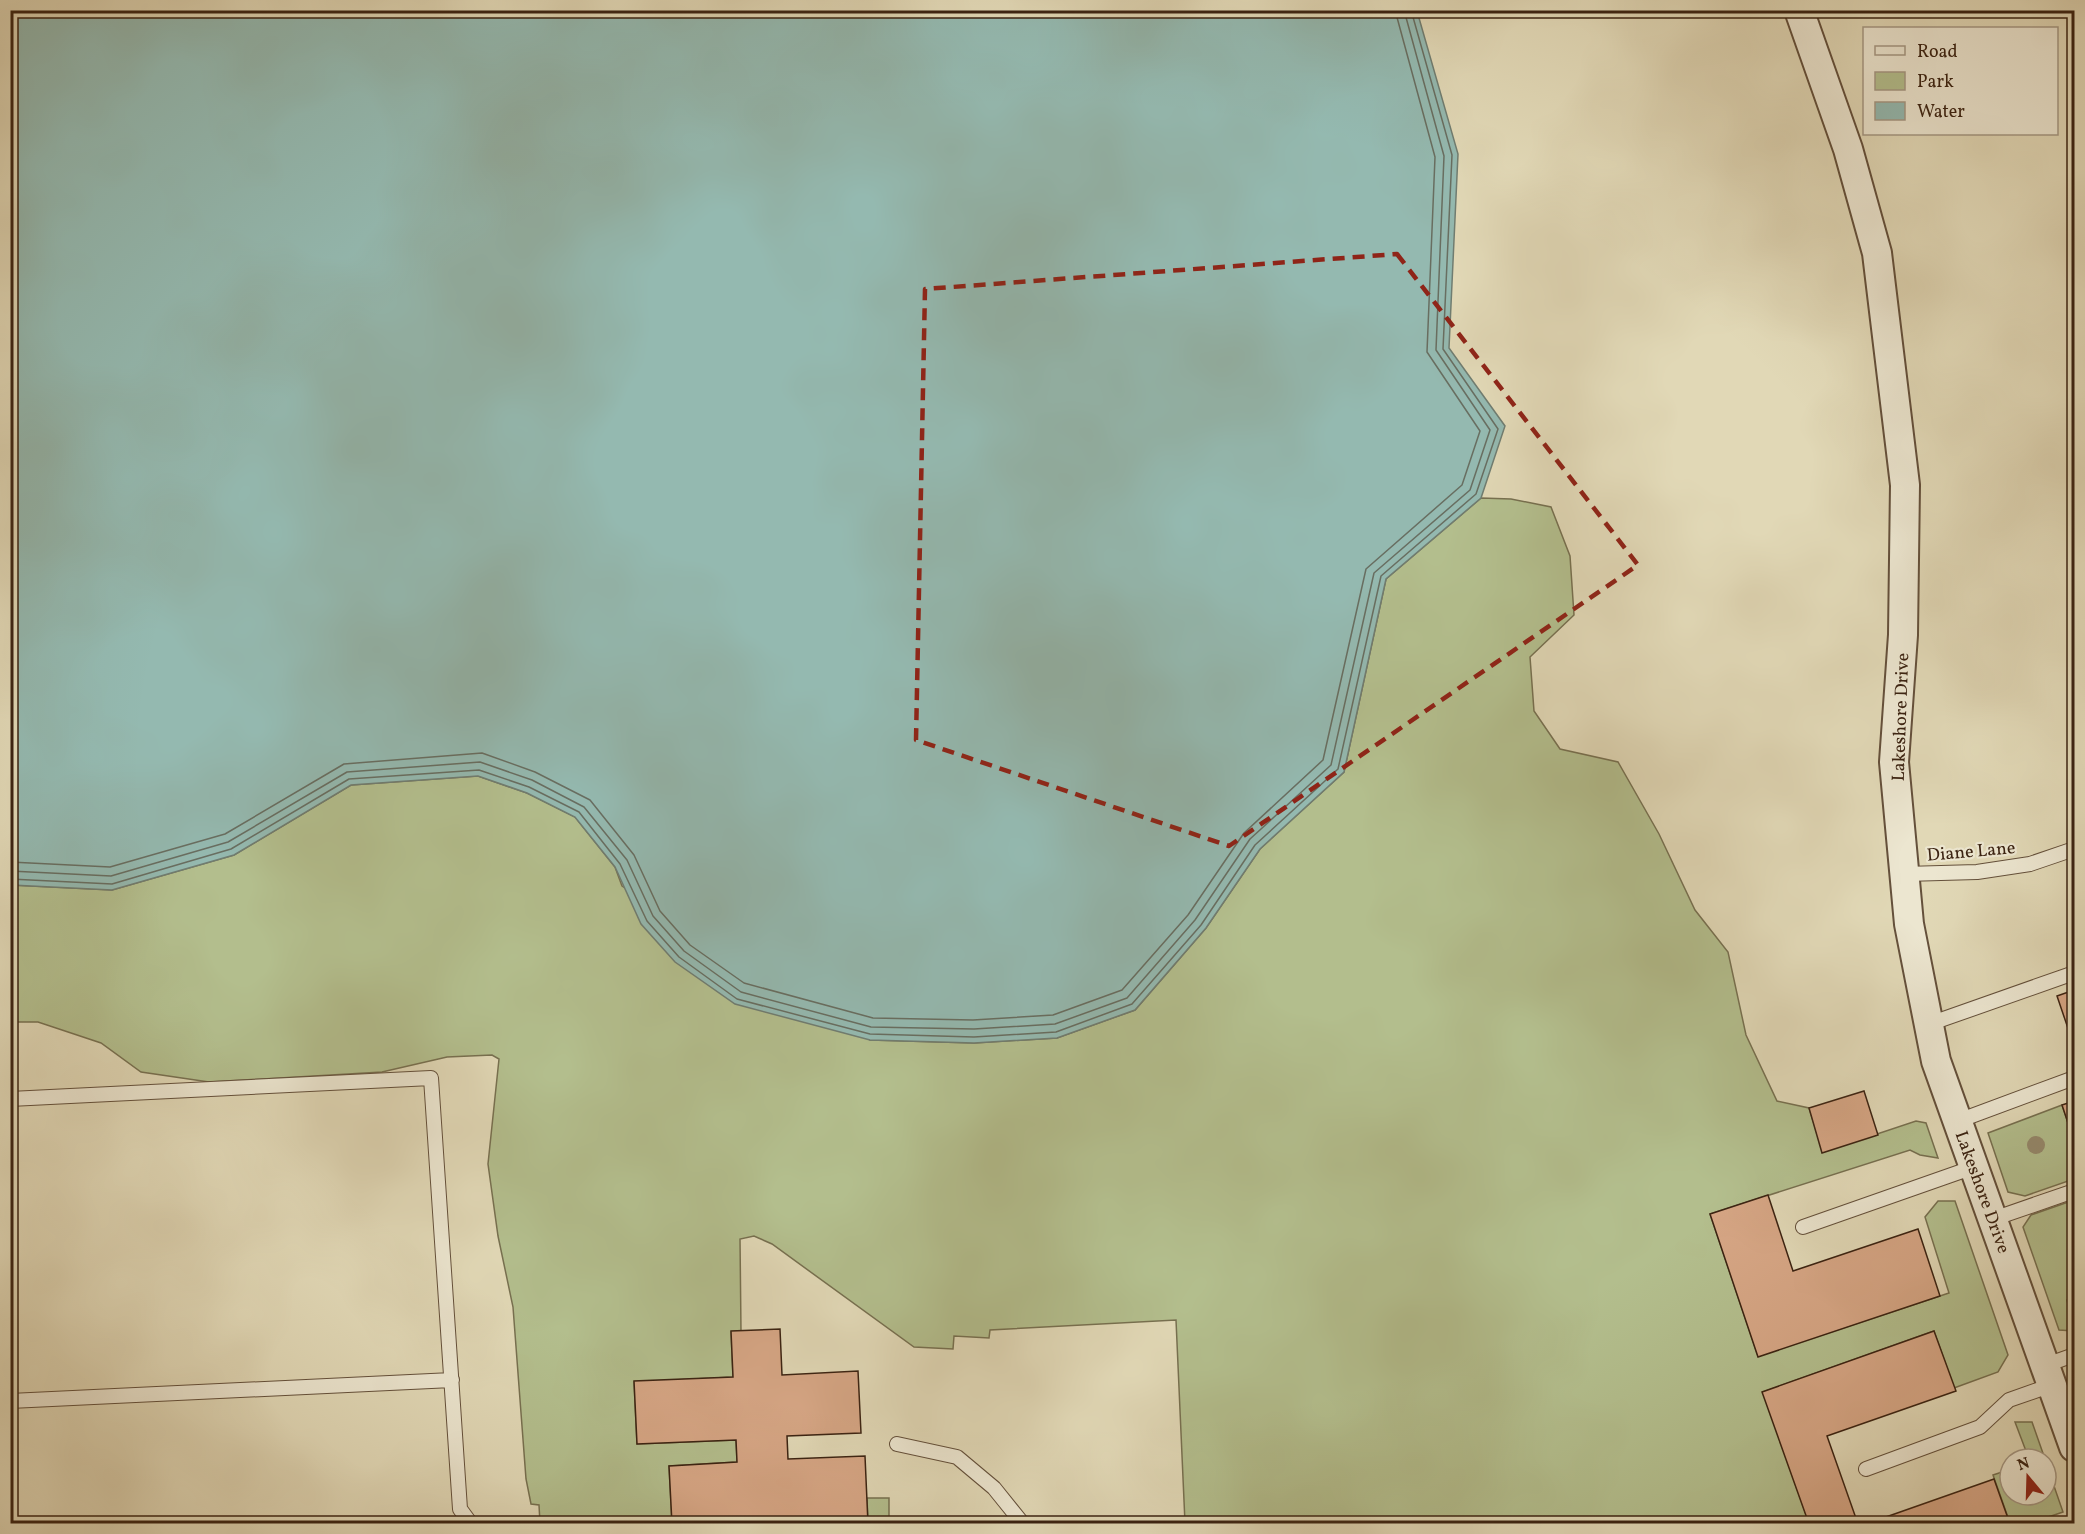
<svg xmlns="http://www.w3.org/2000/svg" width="2085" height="1534" viewBox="0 0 2085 1534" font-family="Vollkorn,serif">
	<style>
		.green { fill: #b3be8d; stroke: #777050; stroke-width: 1.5 }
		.water { fill: #94b9b0; stroke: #707d71; stroke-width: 1.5 }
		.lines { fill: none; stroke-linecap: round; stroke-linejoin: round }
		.shore { stroke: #686e61; stroke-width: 1.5 }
		.building { fill: #d6a685; stroke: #3b2312; stroke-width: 1.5 }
		.lane-casing { stroke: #64503b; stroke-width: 16 }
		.street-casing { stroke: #64503b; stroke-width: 32 }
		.lane { stroke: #ece6d0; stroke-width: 14 }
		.street { stroke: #ece6d0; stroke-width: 28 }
		.tree { fill: #968a6d }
		.marked { fill: none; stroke: #8f2418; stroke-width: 4.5; stroke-dasharray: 12 8; stroke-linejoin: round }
		.labels { text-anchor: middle; stroke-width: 4.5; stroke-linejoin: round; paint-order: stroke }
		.street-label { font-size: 18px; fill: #3b2312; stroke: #ece6d0 }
	</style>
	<rect width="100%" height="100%" fill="#e1d8b6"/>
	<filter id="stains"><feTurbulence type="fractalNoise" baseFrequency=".00333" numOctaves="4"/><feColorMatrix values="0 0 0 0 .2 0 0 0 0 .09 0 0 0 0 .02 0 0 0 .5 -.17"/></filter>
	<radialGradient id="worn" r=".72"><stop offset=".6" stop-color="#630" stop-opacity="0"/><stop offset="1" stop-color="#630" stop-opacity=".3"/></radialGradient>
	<!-- green -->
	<path class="green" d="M 1481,498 L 1511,499 L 1551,507 L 1570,556 L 1574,615 L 1530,657 L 1534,711 L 1560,749 L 1618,762 L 1659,834 L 1695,910 L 1728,952 L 1746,1035 L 1777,1101 L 1809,1108 L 1823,1152 L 1916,1121 L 1926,1123 L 1938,1158 L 1920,1155 L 1910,1150 L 1710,1214 L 1758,1356 L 1949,1293 L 1925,1217 L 1938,1201 L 1955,1201 L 2008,1355 L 1998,1372 L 1954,1388 L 1934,1331 L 1763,1392 L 1809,1523 L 1185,1523 L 1176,1320 L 990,1330 L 989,1338 L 954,1336 L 953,1349 L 914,1347 L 772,1244 L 754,1236 L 740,1239 L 741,1331 L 731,1332 L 733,1377 L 634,1382 L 637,1444 L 736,1440 L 737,1462 L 669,1466 L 672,1523 L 540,1523 L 539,1505 L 531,1504 L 526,1479 L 513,1307 L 498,1236 L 488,1164 L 499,1059 L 492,1055 L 447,1057 L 382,1072 L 209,1082 L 141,1072 L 101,1043 L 38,1022 L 11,1022 L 11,885 L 112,890 L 234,855 L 351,785 L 478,776 L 527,793 L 575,817 L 615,867 L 622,886 L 870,1040 L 974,1043 L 1057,1038 L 1135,1010 L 1206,928 L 1260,849 L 1344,772 L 1386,579 Z
		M 2062,1105 L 2074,1141 L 2074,1179 L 2025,1196 L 2008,1192 L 1988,1133 Z
		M 2074,1200 L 2074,1297 L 2067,1300 L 2074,1331 L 2059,1330 L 2023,1227 L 2031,1215 Z
		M 2015,1422 L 2032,1422 L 2045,1459 L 2029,1459 Z
		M 2046,1463 L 2063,1512 L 2031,1523 L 2010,1523 L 1993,1475 L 2008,1470 L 2010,1495 L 2046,1495 Z
		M 867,1498 L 889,1498 L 889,1523 L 868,1523 Z"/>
	<!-- water -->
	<path class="water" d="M 11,10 L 1417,11 L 1458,154 L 1449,348 L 1505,426 L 1481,498 L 1386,579 L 1344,772 L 1260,849 L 1206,928 L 1135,1010 L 1057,1038 L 974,1043 L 870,1040 L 735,1004 L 675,962 L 641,924 L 615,867 L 575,817 L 527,793 L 478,776 L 351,785 L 234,855 L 112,890 L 11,885 Z"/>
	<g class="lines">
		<!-- shore -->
		<path class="shore" d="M 10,862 L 110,867 L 225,834 L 344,764 L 482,753 L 535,772 L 590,800 L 634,855 L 660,911 L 690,945 L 744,983 L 873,1018 L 973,1020 L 1053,1015 L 1122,990 L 1188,915 L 1244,833 L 1323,760 L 1366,569 L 1462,485 L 1480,431 L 1427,352 L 1435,157 L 1395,10
			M 10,871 L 111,876 L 228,842 L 347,772 L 480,762 L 532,780 L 584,807 L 627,860 L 653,916 L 684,951 L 741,992 L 871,1027 L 974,1029 L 1055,1024 L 1127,998 L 1195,920 L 1250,839 L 1331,765 L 1374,573 L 1470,490 L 1490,430 L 1436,350 L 1444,156 L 1404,10
			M 10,879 L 112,884 L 231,849 L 349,779 L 479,770 L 529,787 L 579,812 L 620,864 L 647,921 L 679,957 L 737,999 L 870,1034 L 974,1037 L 1056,1032 L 1132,1004 L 1201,925 L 1255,845 L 1338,769 L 1381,576 L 1476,494 L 1498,429 L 1443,349 L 1452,155 L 1411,10"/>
	</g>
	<!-- building -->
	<path class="building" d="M 2074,990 L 2074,1046 L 2057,996 Z
		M 1864,1091 L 1878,1135 L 1822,1153 L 1809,1108 Z
		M 2074,1101 L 2074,1141 L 2062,1105 Z
		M 1768,1195 L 1793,1271 L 1918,1229 L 1940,1296 L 1758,1357 L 1710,1214 Z
		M 780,1329 L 782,1375 L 858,1371 L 861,1433 L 787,1436 L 788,1459 L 865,1456 L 868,1524 L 672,1524 L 669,1466 L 737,1462 L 736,1440 L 637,1444 L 634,1381 L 733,1377 L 731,1331 Z
		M 1934,1331 L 1956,1391 L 1827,1436 L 1858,1524 L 1809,1524 L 1762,1392 Z
		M 1994,1479 L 2010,1524 L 1866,1524 Z"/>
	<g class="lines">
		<!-- lane casing -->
		<g class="lane-casing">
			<path id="lane" d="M 1905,874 L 1977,872 L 2030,864 L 2074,849
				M 1929,1024 L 2074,973
				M 10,1099 L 431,1078 L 460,1509 L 471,1524
				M 1958,1121 L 2074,1078
				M 1993,1219 L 2074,1191
				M 1803,1227 L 1974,1167
				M 2046,1365 L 2074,1355
				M 10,1401 L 452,1380
				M 897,1444 L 957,1457 L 994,1488 L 1023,1524
				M 1866,1469 L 1980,1427 L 2009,1400 L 2052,1385"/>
		</g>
		<!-- street casing -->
		<g class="street-casing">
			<path id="street" d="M 1799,10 L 1848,149 L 1877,253 L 1905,485 L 1903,635 L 1894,762 L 1909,924 L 1936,1061 L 2074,1447"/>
		</g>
		<!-- lane -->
		<use href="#lane" class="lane"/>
		<!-- street -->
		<use href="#street" class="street"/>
	</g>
	<!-- trees -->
	<circle class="tree" cx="2036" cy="1145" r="9"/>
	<!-- marked area -->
	<path class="marked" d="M 1397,254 L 1638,565 L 1229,846 L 916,740 L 925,289 Z"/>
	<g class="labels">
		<!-- street labels -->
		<g class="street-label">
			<text transform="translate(1900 717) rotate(-88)" y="6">Lakeshore Drive</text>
			<text transform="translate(1971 851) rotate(-5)" y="6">Diane Lane</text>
			<text transform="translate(1983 1192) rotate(70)" y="6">Lakeshore Drive</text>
		</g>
	</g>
	<!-- margin -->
	<rect width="2085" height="1534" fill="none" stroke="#e1d8b6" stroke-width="36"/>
	<rect x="12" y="12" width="2061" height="1510" fill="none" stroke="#3b2312" stroke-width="3"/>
	<rect x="18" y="18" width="2049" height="1498" fill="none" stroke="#3b2312" stroke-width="1.5"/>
	<!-- legend -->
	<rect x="1863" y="27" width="195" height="108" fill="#ece6d0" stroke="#a59884" stroke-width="1.5"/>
	<rect x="1875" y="46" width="30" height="9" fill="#ece6d0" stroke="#a59884" stroke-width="1.5"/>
	<text x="1917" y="57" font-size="18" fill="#3b2312">Road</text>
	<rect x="1875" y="72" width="30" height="18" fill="#b3be8d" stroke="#a59884" stroke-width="1.5"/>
	<text x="1917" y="87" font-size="18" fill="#3b2312">Park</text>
	<rect x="1875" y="102" width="30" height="18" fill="#94b9b0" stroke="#a59884" stroke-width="1.5"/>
	<text x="1917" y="117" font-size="18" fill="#3b2312">Water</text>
	<!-- north arrow -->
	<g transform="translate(2028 1477) rotate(341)"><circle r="28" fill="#ece6d0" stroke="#a59884" stroke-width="1.5"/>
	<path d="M0-4.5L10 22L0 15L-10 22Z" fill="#8f2418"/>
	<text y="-9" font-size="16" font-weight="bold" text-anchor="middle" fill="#3b2312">N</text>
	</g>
	<rect width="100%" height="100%" filter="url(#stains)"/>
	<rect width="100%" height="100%" fill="url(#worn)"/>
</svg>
